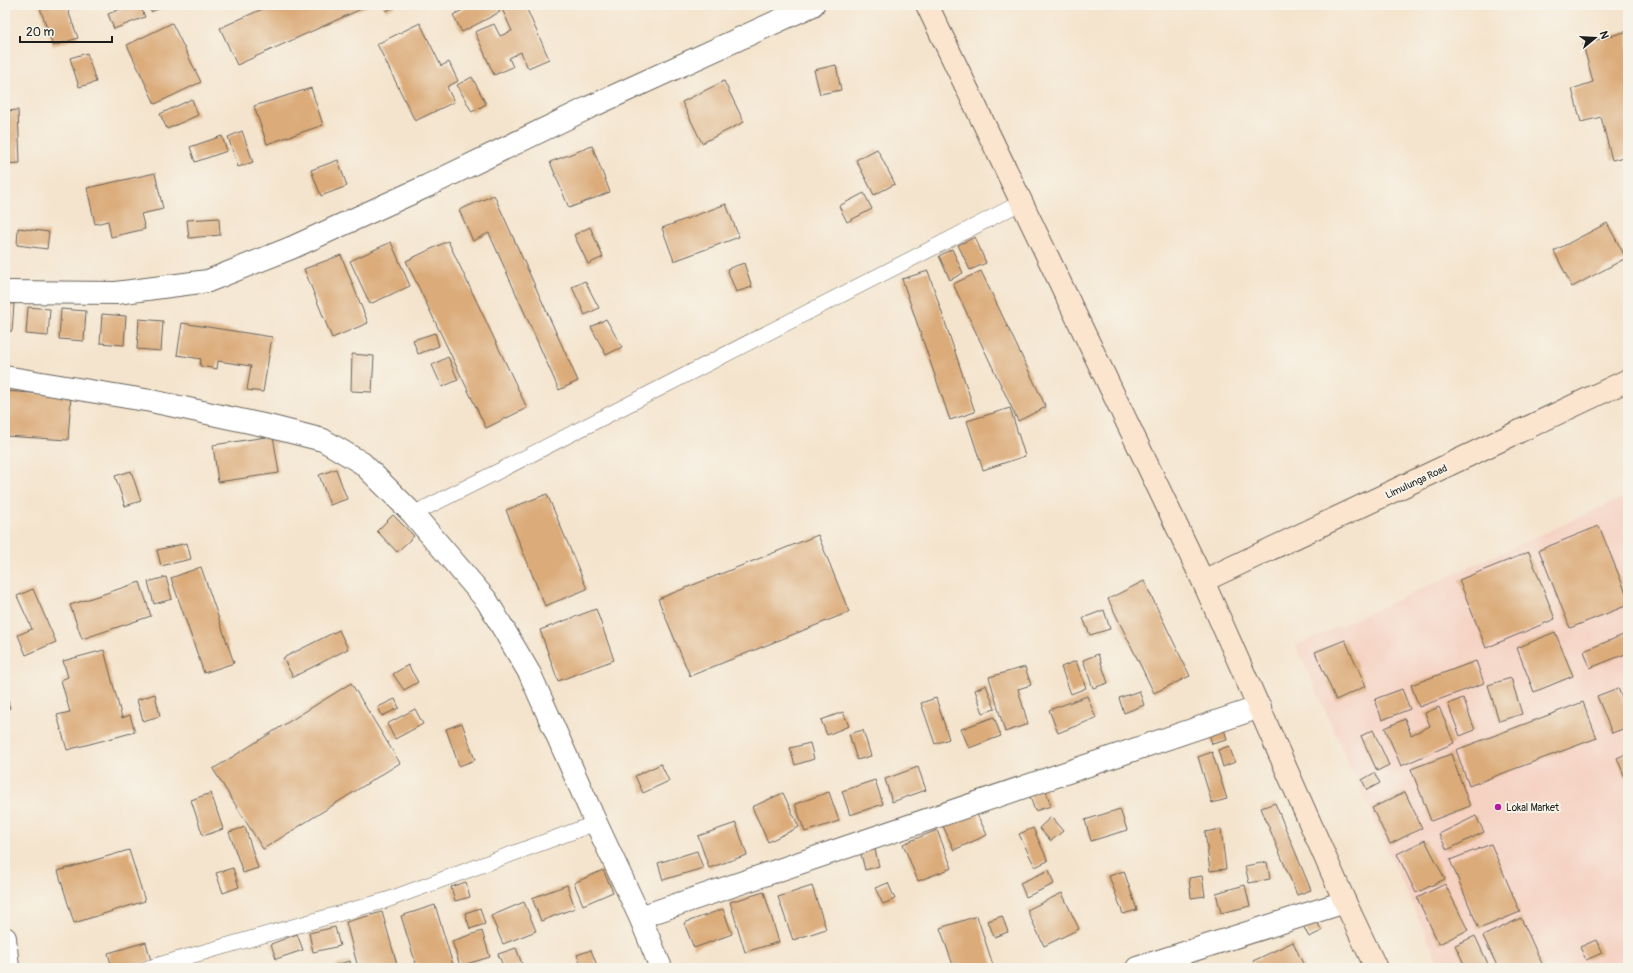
<svg xmlns="http://www.w3.org/2000/svg" width="1633" height="973" viewBox="0 0 1633 973" font-family="Pangolin,sans-serif">
	<style>
		.built { fill: #f5d2c2 }
		.building { fill: #dbab79 }
		.lines { fill: none; stroke-linecap: round; stroke-linejoin: round }
		.service-casing { stroke: #68625a; stroke-width: 16 }
		.minor-casing { stroke: #68625a; stroke-width: 24 }
		.secondary-casing { stroke: #68625a; stroke-width: 24 }
		.service { stroke: #fff; stroke-width: 15 }
		.minor { stroke: #fff; stroke-width: 22 }
		.secondary { stroke: #fbe5cf; stroke-width: 22 }
		.poi-dot { fill: #b5179e; stroke: #f7f3e8; stroke-width: 1.5 }
		.labels { text-anchor: middle; stroke-width: 4; stroke-linejoin: round; paint-order: stroke }
		.street-label { font-size: 10px; fill: #1c1c1c; stroke: #f7f3e8 }
		.poi-label { font-size: 10px; fill: #1c1c1c; stroke: #f7f3e8; text-anchor: start }
	</style>
	<rect width="100%" height="100%" fill="#f7f3e8"/>
	<filter id="ink" filterUnits="userSpaceOnUse"><feTurbulence type="fractalNoise" baseFrequency=".025" numOctaves="2"/><feDisplacementMap in="SourceGraphic" scale="8" xChannelSelector="R" yChannelSelector="G"/><feConvolveMatrix kernelMatrix="1 2 1 2 8 2 1 2 1" color-interpolation-filters="sRGB"/></filter>
	<filter id="wash" filterUnits="userSpaceOnUse"><feTurbulence type="fractalNoise" baseFrequency=".012" numOctaves="4" result="noise"/><feDisplacementMap in="SourceGraphic" scale="16" xChannelSelector="R" yChannelSelector="G"/><feGaussianBlur stdDeviation="0.9" result="paint"/><feColorMatrix in="noise" values="0 0 0 0 0 0 0 0 0 0 0 0 0 0 0 0 0 1.4 0 .05"/><feComposite in="paint" operator="in"/></filter>
	<g filter="url(#wash)">
		<rect width="100%" height="100%" fill="#f4e4cd"/>
		<!-- built -->
		<path class="built" d="M 1628,495 L 1628,968 L 1441,968 L 1296,646 Z"/>
		<g id="blocks">
			<!-- building -->
			<path class="building" d="M 39,5 L 66,5 L 78,38 L 53,46 Z
				M 130,5 L 140,5 L 145,17 L 114,29 L 108,14 Z
				M 148,5 L 167,5 L 151,12 Z
				M 271,5 L 370,5 L 237,65 L 220,28 Z
				M 383,5 L 398,5 L 386,11 Z
				M 472,5 L 496,5 L 500,12 L 462,32 L 453,15 Z
				M 512,5 L 525,5 L 549,59 L 528,68 L 521,52 L 509,58 L 513,67 L 494,75 L 475,32 L 494,24 L 500,36 L 512,31 L 502,9 Z
				M 172,23 L 201,82 L 155,104 L 127,45 Z
				M 420,23 L 441,66 L 449,62 L 458,81 L 447,87 L 454,102 L 415,121 L 377,44 Z
				M 1628,31 L 1628,156 L 1612,160 L 1601,117 L 1581,122 L 1572,89 L 1593,82 L 1583,44 Z
				M 87,53 L 96,82 L 79,87 L 70,58 Z
				M 836,65 L 841,90 L 820,94 L 814,70 Z
				M 472,77 L 486,104 L 472,112 L 457,85 Z
				M 724,81 L 744,122 L 702,143 L 682,102 Z
				M 311,88 L 323,125 L 267,144 L 254,106 Z
				M 192,99 L 198,115 L 167,129 L 160,114 Z
				M 18,110 L 20,163 L 5,164 L 5,111 Z
				M 242,131 L 253,162 L 238,167 L 228,137 Z
				M 222,136 L 227,151 L 195,162 L 190,147 Z
				M 592,146 L 610,192 L 569,208 L 550,162 Z
				M 877,149 L 895,184 L 874,195 L 856,160 Z
				M 338,160 L 347,186 L 321,196 L 311,170 Z
				M 155,173 L 163,209 L 141,214 L 145,229 L 111,237 L 108,221 L 95,224 L 87,188 Z
				M 864,193 L 872,209 L 847,222 L 839,206 Z
				M 494,195 L 578,381 L 559,390 L 489,233 L 473,241 L 459,210 Z
				M 726,204 L 739,237 L 674,261 L 662,228 Z
				M 219,218 L 220,235 L 189,238 L 187,220 Z
				M 1607,223 L 1626,258 L 1572,287 L 1554,251 Z
				M 590,227 L 603,257 L 588,264 L 574,235 Z
				M 18,228 L 49,232 L 47,249 L 17,245 Z
				M 975,237 L 986,263 L 970,270 L 958,245 Z
				M 448,241 L 527,408 L 486,428 L 406,261 Z
				M 391,242 L 410,286 L 370,304 L 350,261 Z
				M 952,249 L 963,273 L 950,280 L 939,256 Z
				M 341,255 L 368,323 L 332,338 L 304,269 Z
				M 744,263 L 752,287 L 736,292 L 727,269 Z
				M 928,271 L 975,412 L 950,420 L 902,279 Z
				M 981,271 L 1046,407 L 1018,421 L 953,284 Z
				M 585,281 L 599,308 L 585,315 L 572,287 Z
				M 5,303 L 14,304 L 12,331 L 5,331 Z
				M 28,307 L 50,309 L 48,336 L 26,334 Z
				M 61,309 L 86,311 L 84,341 L 59,339 Z
				M 102,314 L 126,316 L 124,345 L 100,343 Z
				M 139,319 L 163,321 L 161,351 L 137,349 Z
				M 606,319 L 622,347 L 606,355 L 591,327 Z
				M 182,323 L 272,337 L 263,392 L 247,390 L 251,366 L 218,361 L 217,369 L 200,366 L 201,359 L 177,355 Z
				M 435,333 L 439,346 L 418,354 L 413,340 Z
				M 352,354 L 374,356 L 372,392 L 351,391 Z
				M 448,357 L 458,380 L 442,387 L 432,365 Z
				M 5,391 L 71,396 L 68,440 L 5,436 Z
				M 1010,408 L 1025,456 L 983,470 L 967,421 Z
				M 273,436 L 279,473 L 218,482 L 213,445 Z
				M 336,469 L 347,499 L 330,505 L 319,475 Z
				M 131,471 L 141,501 L 125,506 L 115,476 Z
				M 547,494 L 587,589 L 545,606 L 506,510 Z
				M 393,515 L 414,536 L 397,552 L 377,531 Z
				M 1599,526 L 1628,598 L 1628,605 L 1570,628 L 1539,550 Z
				M 818,535 L 849,612 L 690,676 L 658,599 Z
				M 187,543 L 191,559 L 161,566 L 157,550 Z
				M 1529,552 L 1555,619 L 1486,648 L 1459,580 Z
				M 201,567 L 234,663 L 204,673 L 171,578 Z
				M 166,577 L 172,599 L 154,604 L 148,582 Z
				M 1144,581 L 1190,676 L 1154,693 L 1108,599 Z
				M 140,582 L 151,616 L 82,639 L 70,605 Z
				M 33,589 L 56,642 L 26,655 L 18,635 L 32,629 L 17,596 Z
				M 596,609 L 614,660 L 558,681 L 540,630 Z
				M 1104,610 L 1110,629 L 1090,635 L 1083,618 Z
				M 339,630 L 348,649 L 293,677 L 283,658 Z
				M 1555,632 L 1573,676 L 1534,692 L 1517,648 Z
				M 1628,633 L 1628,653 L 1590,668 L 1584,651 Z
				M 1345,640 L 1366,686 L 1336,700 L 1315,652 Z
				M 104,650 L 122,718 L 130,715 L 135,732 L 67,750 L 57,715 L 70,712 L 61,680 L 68,677 L 63,661 Z
				M 1098,654 L 1108,683 L 1093,688 L 1083,660 Z
				M 1076,661 L 1086,688 L 1071,694 L 1061,667 Z
				M 1476,661 L 1484,683 L 1419,707 L 1411,685 Z
				M 408,665 L 418,682 L 404,690 L 393,674 Z
				M 1025,667 L 1031,685 L 1018,689 L 1028,724 L 1005,732 L 989,677 Z
				M 1511,678 L 1522,714 L 1499,721 L 1488,685 Z
				M 351,683 L 400,763 L 263,849 L 213,769 Z
				M 986,685 L 995,709 L 983,713 L 975,690 Z
				M 1618,688 L 1628,713 L 1628,727 L 1612,733 L 1597,696 Z
				M 1402,689 L 1410,709 L 1382,720 L 1375,699 Z
				M 1139,691 L 1144,705 L 1124,713 L 1119,698 Z
				M 5,692 L 10,708 L 5,710 Z
				M 155,694 L 160,716 L 143,721 L 137,700 Z
				M 1087,696 L 1096,718 L 1058,733 L 1049,710 Z
				M 936,698 L 949,739 L 935,744 L 921,703 Z
				M 1463,698 L 1475,730 L 1460,736 L 1448,704 Z
				M 395,699 L 399,708 L 382,716 L 378,707 Z
				M 1583,702 L 1597,738 L 1469,786 L 1456,750 Z
				M 1439,707 L 1454,743 L 1401,766 L 1385,728 L 1405,719 L 1411,735 L 1430,726 L 1425,713 Z
				M 415,709 L 423,724 L 395,739 L 387,724 Z
				M 843,712 L 849,726 L 827,735 L 821,720 Z
				M 994,717 L 1001,736 L 969,748 L 961,729 Z
				M 462,723 L 475,760 L 459,766 L 446,729 Z
				M 1223,725 L 1227,740 L 1212,744 L 1208,729 Z
				M 863,730 L 871,756 L 857,760 L 849,734 Z
				M 1373,730 L 1389,765 L 1377,771 L 1361,736 Z
				M 810,743 L 814,759 L 795,765 L 790,748 Z
				M 1229,746 L 1235,762 L 1223,767 L 1218,750 Z
				M 1212,752 L 1227,799 L 1212,803 L 1198,757 Z
				M 1628,753 L 1628,785 L 1617,758 Z
				M 1451,754 L 1470,806 L 1431,821 L 1411,769 Z
				M 661,764 L 669,781 L 643,793 L 635,776 Z
				M 918,767 L 926,790 L 892,802 L 885,779 Z
				M 1374,773 L 1380,783 L 1367,790 L 1362,780 Z
				M 875,780 L 883,804 L 850,815 L 842,791 Z
				M 1045,788 L 1051,806 L 1035,811 L 1029,794 Z
				M 829,792 L 839,821 L 805,832 L 795,804 Z
				M 1405,792 L 1422,828 L 1390,844 L 1372,808 Z
				M 211,793 L 223,829 L 203,836 L 191,800 Z
				M 783,793 L 799,827 L 768,842 L 752,807 Z
				M 1275,803 L 1311,890 L 1297,895 L 1261,808 Z
				M 1120,809 L 1127,830 L 1091,841 L 1085,820 Z
				M 976,812 L 987,835 L 954,850 L 943,826 Z
				M 1476,816 L 1484,832 L 1447,850 L 1439,834 Z
				M 1051,817 L 1063,831 L 1051,841 L 1039,828 Z
				M 736,823 L 747,855 L 709,868 L 698,836 Z
				M 245,827 L 258,868 L 243,873 L 229,832 Z
				M 1033,828 L 1048,861 L 1035,867 L 1019,834 Z
				M 1221,829 L 1226,869 L 1210,871 L 1205,832 Z
				M 937,830 L 952,868 L 918,881 L 903,844 Z
				M 1425,840 L 1445,879 L 1416,893 L 1397,854 Z
				M 1491,844 L 1520,912 L 1479,929 L 1450,860 Z
				M 874,846 L 879,866 L 865,870 L 860,850 Z
				M 129,850 L 145,901 L 74,923 L 58,871 Z
				M 697,851 L 703,868 L 663,880 L 658,863 Z
				M 1267,862 L 1270,879 L 1249,883 L 1245,866 Z
				M 233,868 L 239,887 L 223,893 L 216,873 Z
				M 603,870 L 613,892 L 583,905 L 574,883 Z
				M 1049,870 L 1054,884 L 1026,897 L 1020,883 Z
				M 1124,871 L 1137,910 L 1123,914 L 1109,876 Z
				M 1202,876 L 1205,896 L 1191,898 L 1189,878 Z
				M 466,882 L 470,897 L 455,901 L 451,887 Z
				M 888,883 L 895,899 L 883,904 L 875,888 Z
				M 1445,884 L 1468,930 L 1439,944 L 1417,898 Z
				M 567,885 L 575,908 L 541,921 L 532,898 Z
				M 1245,885 L 1250,906 L 1221,913 L 1216,893 Z
				M 812,886 L 826,929 L 793,940 L 778,897 Z
				M 764,892 L 779,942 L 745,952 L 730,902 Z
				M 1062,893 L 1079,929 L 1044,946 L 1027,910 Z
				M 524,902 L 536,931 L 503,944 L 491,916 Z
				M 435,905 L 454,968 L 417,968 L 401,916 Z
				M 480,908 L 485,924 L 470,929 L 465,913 Z
				M 723,909 L 732,934 L 694,948 L 684,923 Z
				M 382,912 L 398,968 L 358,968 L 346,922 Z
				M 977,916 L 994,968 L 954,968 L 940,928 Z
				M 1002,916 L 1008,932 L 994,937 L 988,921 Z
				M 1315,918 L 1322,931 L 1309,937 L 1302,924 Z
				M 1521,918 L 1544,968 L 1498,968 L 1483,936 Z
				M 335,927 L 340,946 L 313,952 L 309,933 Z
				M 482,931 L 490,957 L 460,966 L 452,941 Z
				M 297,934 L 303,950 L 276,959 L 271,944 Z
				M 1475,936 L 1490,968 L 1466,968 L 1455,945 Z
				M 1596,940 L 1602,953 L 1586,960 L 1580,947 Z
				M 146,942 L 151,961 L 125,968 L 112,968 L 108,953 Z
				M 1293,942 L 1305,968 L 1256,968 L 1253,961 Z
				M 516,948 L 522,964 L 512,968 L 504,968 L 498,954 Z
				M 591,950 L 598,968 L 582,968 L 577,955 Z
				M 350,961 L 352,968 L 336,968 L 335,965 Z"/>
		</g>
	</g>
	<g filter="url(#ink)">
		<use href="#blocks" fill-opacity="0" stroke="#68625a" stroke-width="1"/>
		<g class="lines">
			<!-- service casing -->
			<g class="service-casing">
				<path id="service" d="M 413,514 L 497,472 L 1022,202
					M 148,968 L 387,900 L 596,823"/>
			</g>
			<!-- minor casing -->
			<g class="minor-casing">
				<path id="minor" d="M 5,292 L 116,293 L 208,281 L 291,248 L 427,186 L 590,107 L 813,5
					M 5,377 L 151,401 L 268,426 L 323,440 L 362,463 L 413,514 L 487,601 L 530,674 L 596,823 L 640,917 L 661,968
					M 640,917 L 1260,707
					M 5,938 L 8,968
					M 1137,968 L 1345,902"/>
			</g>
			<!-- secondary casing -->
			<g class="secondary-casing">
				<path id="secondary" d="M 927,5 L 1203,581 L 1345,902 L 1376,968
					M 1203,581 L 1628,380"/>
			</g>
			<!-- service -->
			<use href="#service" class="service"/>
			<!-- minor -->
			<use href="#minor" class="minor"/>
			<!-- secondary -->
			<use href="#secondary" class="secondary"/>
		</g>
	</g>
	<!-- markers -->
	<circle class="poi-dot" cx="1498" cy="807" r="4"/>
	<g class="labels">
		<!-- street labels -->
		<g class="street-label">
			<text transform="translate(1416 481) rotate(-25)" y="4">Limulunga Road</text>
		</g>
		<!-- poi labels -->
		<g class="poi-label">
			<text x="1506" y="811">Lokal Market</text>
		</g>
	</g>
	<!-- margin -->
	<rect width="1633" height="973" fill="none" stroke="#f7f3e8" stroke-width="20"/>
	<!-- north arrow -->
	<g transform="translate(1595 38) rotate(72)" stroke="#f7f3e8" stroke-width="3" paint-order="stroke">
	<path d="M0-3L7 15L0 10L-7 15Z" fill="#1c1c1c"/>
	<text y="-6" font-size="11" font-weight="bold" text-anchor="middle" fill="#1c1c1c">N</text>
	</g>
	<!-- scale -->
	<path d="M20 36v6h92v-6" fill="none" stroke="#1c1c1c" stroke-width="2"/>
	<text x="26" y="36" font-size="12" fill="#1c1c1c" stroke="#f7f3e8" stroke-width="3" paint-order="stroke">20 m</text>
</svg>
